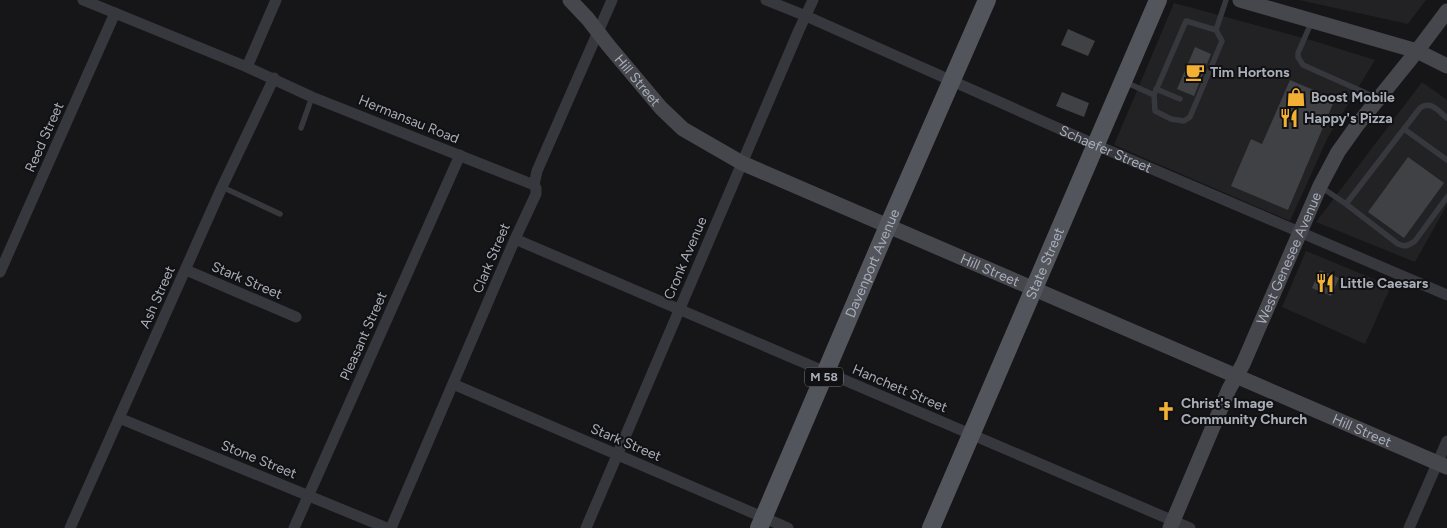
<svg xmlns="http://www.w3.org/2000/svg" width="1447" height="528" viewBox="0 0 1447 528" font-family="Figtree,sans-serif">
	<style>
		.built { fill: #222225 }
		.building { fill: #404145 }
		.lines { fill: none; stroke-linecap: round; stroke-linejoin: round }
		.lane { stroke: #37383d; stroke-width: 5.5 }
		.street { stroke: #37383d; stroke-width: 11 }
		.secondary { stroke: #45474d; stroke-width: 15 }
		.primary { stroke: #53555c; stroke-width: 18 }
		.labels { text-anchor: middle; stroke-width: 4; stroke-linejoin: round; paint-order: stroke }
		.shield { fill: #111113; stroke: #7b7e86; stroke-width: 1 }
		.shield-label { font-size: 12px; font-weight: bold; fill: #a8adb8 }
		.poi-label { font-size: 14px; font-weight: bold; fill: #a8adb8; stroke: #111113; text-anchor: start }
		.street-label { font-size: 14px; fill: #a8adb8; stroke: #111113 }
	</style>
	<rect width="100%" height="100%" fill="#161618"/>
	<!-- built -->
	<path class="built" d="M 1299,0 L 1426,0 L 1408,24 Z
		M 1174,3 L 1314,41 L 1375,60 L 1328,137 L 1290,221 L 1114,145 Z
		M 1422,82 L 1447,100 L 1447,205 L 1415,262 L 1316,222 Z
		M 1306,251 L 1391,286 L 1365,344 L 1282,307 Z"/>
	<!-- building -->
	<path class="building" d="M 1068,29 L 1095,41 L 1088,56 L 1061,45 Z
		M 1195,47 L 1211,54 L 1194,96 L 1177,89 Z
		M 1290,80 L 1335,99 L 1288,210 L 1231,186 L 1251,139 L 1262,144 Z
		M 1062,92 L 1089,103 L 1084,117 L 1056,106 Z
		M 1408,157 L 1444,183 L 1404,238 L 1368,212 Z
		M 1320,270 L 1339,278 L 1331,296 L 1312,288 Z"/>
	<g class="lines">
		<!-- lane -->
		<path class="lane" d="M 1312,21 L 1298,53 L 1298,57 L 1303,65 L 1377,98
			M 1125,82 L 1154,95 L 1186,21 L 1216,30 L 1226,0
			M 1156,89 L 1180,99
			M 1154,95 L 1155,111 L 1171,119 L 1184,121 L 1190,117 L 1222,41 L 1216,30
			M 301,128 L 312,97
			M 1404,129 L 1447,160
			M 222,187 L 280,214
			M 1321,187 L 1346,204 L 1420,108 C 1431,100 1438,111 1447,118
			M 1346,204 L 1398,244 C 1405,247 1408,246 1415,241 L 1447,197"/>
		<!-- street -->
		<g class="street">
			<path d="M 83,0 L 247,67 L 312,97 L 534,185"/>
			<path id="s1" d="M 766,0 L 806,16 L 1096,145 L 1447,295"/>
			<path d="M 247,67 L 276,0"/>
			<path d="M 515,239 L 1190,528"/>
			<path d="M 186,270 L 296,317"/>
			<path d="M 0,272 L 115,13"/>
			<path d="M 453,384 L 788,528"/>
			<path d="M 119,418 L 387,528"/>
			<path d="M 70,528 L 222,187 L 274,78"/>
			<path d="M 294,528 L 460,155"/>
			<path d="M 391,528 L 515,239 L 536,194 L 536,188 L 534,185 L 537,171 L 612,0"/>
			<path d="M 586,528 L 799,30 L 813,0"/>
			<path d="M 1409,528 L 1447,441"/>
		</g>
		<!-- secondary -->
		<g class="secondary">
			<path id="s2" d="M 570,0 L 588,19 L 608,45 L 661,108 L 683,129 L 742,163 L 1447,467"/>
			<path d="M 1240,0 L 1417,51 L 1447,66"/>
			<path id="s3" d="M 1170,528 L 1229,389 L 1243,364 L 1320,186 L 1338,152 L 1358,124 L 1417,51 L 1447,11"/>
		</g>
		<!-- primary -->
		<g class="primary">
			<path id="s4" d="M 759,528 L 888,226 L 987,0"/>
			<path id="s5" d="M 931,528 L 1158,0"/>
		</g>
	</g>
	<!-- icons -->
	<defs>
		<g id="cafe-bare" transform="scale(1.5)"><path d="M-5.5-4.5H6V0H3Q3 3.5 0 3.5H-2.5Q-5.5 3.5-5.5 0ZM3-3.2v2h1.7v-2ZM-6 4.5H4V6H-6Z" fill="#f2b134" stroke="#111113" stroke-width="2.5" paint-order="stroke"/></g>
		<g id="shop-bare" transform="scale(1.5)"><path d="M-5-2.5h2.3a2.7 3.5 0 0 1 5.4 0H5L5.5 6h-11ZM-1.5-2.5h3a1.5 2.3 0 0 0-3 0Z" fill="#f2b134" stroke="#111113" stroke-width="2.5" paint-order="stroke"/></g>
		<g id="restaurant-bare" transform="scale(1.5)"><path d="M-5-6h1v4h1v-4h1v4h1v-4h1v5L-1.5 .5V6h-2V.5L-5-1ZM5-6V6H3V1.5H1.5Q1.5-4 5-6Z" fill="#f2b134" stroke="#111113" stroke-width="2.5" paint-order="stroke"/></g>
		<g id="church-bare" transform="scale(1.5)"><path d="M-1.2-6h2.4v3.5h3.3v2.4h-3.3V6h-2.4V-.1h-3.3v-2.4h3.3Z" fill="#f2b134" stroke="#111113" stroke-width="2.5" paint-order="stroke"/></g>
	</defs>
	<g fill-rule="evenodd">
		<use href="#cafe-bare" x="1195" y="72"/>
		<use href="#shop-bare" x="1296" y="97"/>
		<use href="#restaurant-bare" x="1289" y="118"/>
		<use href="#restaurant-bare" x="1325" y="283"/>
		<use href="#church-bare" x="1166" y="411"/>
	</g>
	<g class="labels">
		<!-- shield labels -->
		<rect class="shield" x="805" y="367.5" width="38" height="19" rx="4"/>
		<g class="shield-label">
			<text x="824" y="381">M 58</text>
		</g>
		<!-- poi labels -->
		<g class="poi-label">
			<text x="1210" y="77">Tim Hortons</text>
			<text x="1311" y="102">Boost Mobile</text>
			<text x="1304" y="123">Happy's Pizza</text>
			<text x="1340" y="288">Little Caesars</text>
			<text x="1181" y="408">Christ's Image<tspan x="1181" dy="16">Community Church</tspan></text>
		</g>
		<!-- street labels -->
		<g class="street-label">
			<text dy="5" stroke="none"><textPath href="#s2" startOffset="105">Hill Street</textPath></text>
			<text transform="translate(409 119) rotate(22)" y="5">Hermansau Road</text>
			<text transform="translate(44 137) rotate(-66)" y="5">Reed Street</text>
			<text dy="5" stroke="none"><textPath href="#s1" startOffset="371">Schaefer Street</textPath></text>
			<text transform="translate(491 258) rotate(-67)" y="5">Clark Street</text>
			<text transform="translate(685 258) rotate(-67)" y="5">Cronk Avenue</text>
			<text dy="5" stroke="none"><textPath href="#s3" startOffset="295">West Genesee Avenue</textPath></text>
			<text dy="5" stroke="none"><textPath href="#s4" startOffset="288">Davenport Avenue</textPath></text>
			<text dy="5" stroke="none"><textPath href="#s5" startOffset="288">State Street</textPath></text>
			<text dy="5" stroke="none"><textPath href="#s2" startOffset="510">Hill Street</textPath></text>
			<text transform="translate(247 280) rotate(23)" y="5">Stark Street</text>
			<text transform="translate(157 297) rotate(-66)" y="5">Ash Street</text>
			<text transform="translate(363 336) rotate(-66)" y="5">Pleasant Street</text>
			<text transform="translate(900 388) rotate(23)" y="5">Hanchett Street</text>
			<text dy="5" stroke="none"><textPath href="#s2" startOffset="915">Hill Street</textPath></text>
			<text transform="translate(626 442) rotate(23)" y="5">Stark Street</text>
			<text transform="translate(259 459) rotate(22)" y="5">Stone Street</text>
		</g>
	</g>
</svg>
